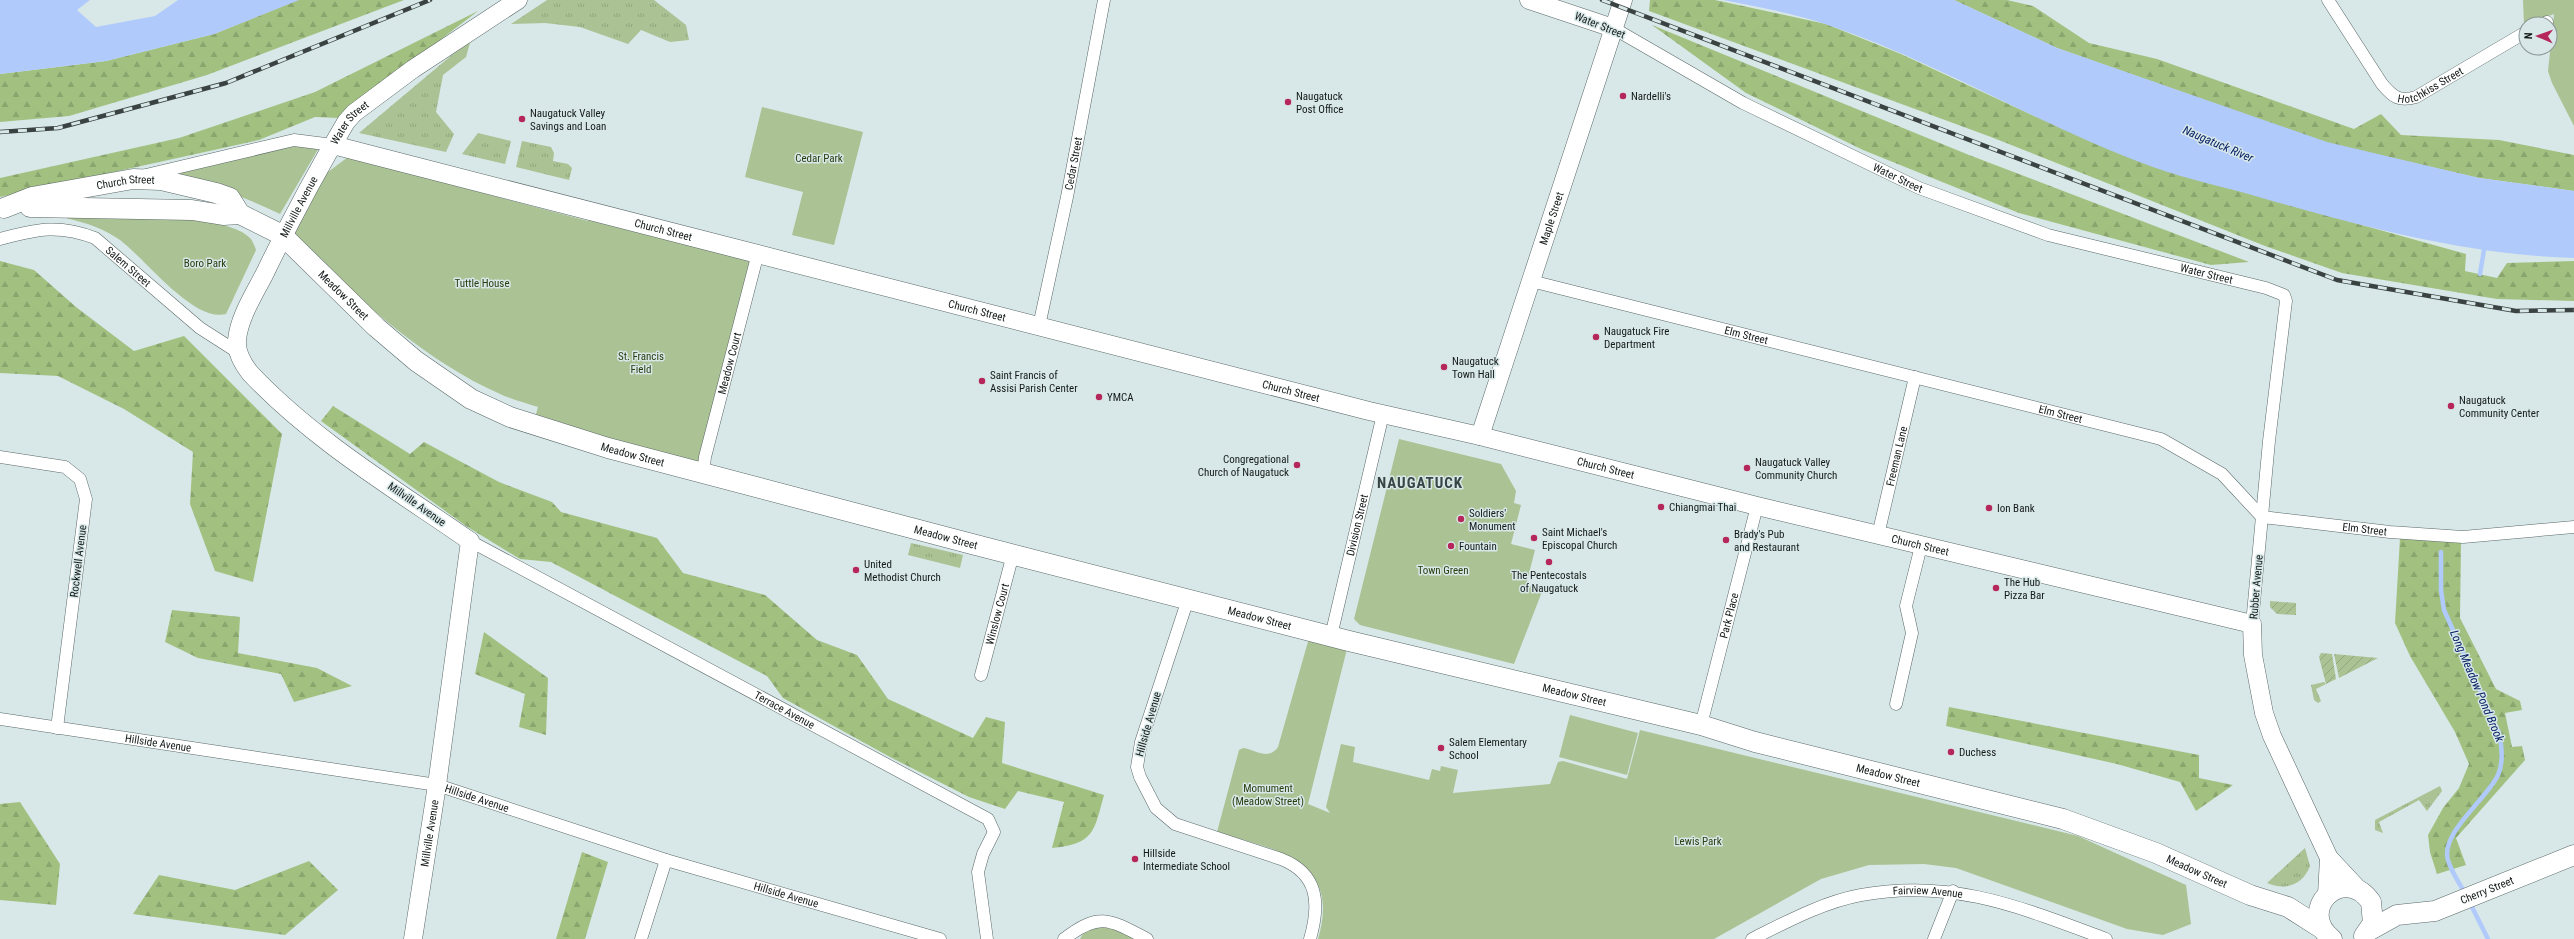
<svg xmlns="http://www.w3.org/2000/svg" width="2574" height="939" viewBox="0 0 2574 939" font-family="'Roboto Condensed',sans-serif">
	<style>
		.grass { fill: url(#grass-tufts) }
		.forest { fill: url(#forest-firs) }
		.park { fill: #aac294 }
		.garden { fill: url(#garden-furrows) }
		.water { fill: #b1cafc }
		.lines { fill: none; stroke-linecap: round; stroke-linejoin: round }
		.stream { stroke: #b1cafc; stroke-width: 4.5 }
		.street-casing { stroke: #5a6767; stroke-width: 13 }
		.secondary-casing { stroke: #5a6767; stroke-width: 19 }
		.primary-casing { stroke: #5a6767; stroke-width: 21 }
		.street { stroke: #fff; stroke-width: 12 }
		.secondary { stroke: #fff; stroke-width: 18 }
		.primary { stroke: #fff; stroke-width: 20 }
		.rail-casing { stroke: #3b4242; stroke-width: 4.5 }
		.rail { stroke: #d8e8e8; stroke-width: 3; stroke-dasharray: 9; stroke-linecap: butt }
		.poi-dot { fill: #b5275a; stroke: #d8e8e8; stroke-width: 1.5 }
		.labels { text-anchor: middle; stroke-width: 3; stroke-linejoin: round; paint-order: stroke }
		.street-label { font-size: 11px; fill: #141919; stroke: #d8e8e8 }
		.poi-label { font-size: 11px; fill: #141919; stroke: #d8e8e8; text-anchor: start }
		.park-label { font-size: 11px; fill: #293d0f; stroke: #d8e8e8 }
		.water-label { font-size: 12px; font-style: italic; fill: #072165; stroke: #d8e8e8 }
		.district-label { font-size: 15px; font-weight: bold; letter-spacing: 1px; fill: #384545; stroke: #d8e8e8 }
	</style>
	<defs>
		<pattern id="grass-tufts" width="24" height="20" patternUnits="userSpaceOnUse"><rect width="24" height="20" fill="#aac294"/><path d="M3 7l-1-3M5 7V3M7 7l1-3M15 17l-1-3M17 17v-4M19 17l1-3" fill="none" stroke="#91a67f"/></pattern>
		<pattern id="forest-firs" width="22" height="20" patternUnits="userSpaceOnUse"><rect width="22" height="20" fill="#a2c181"/><path d="M5 1l3.5 6h-7zM16 11l3.5 6h-7z" fill="#8ba56f"/></pattern>
		<pattern id="garden-furrows" width="10" height="10" patternUnits="userSpaceOnUse"><rect width="10" height="10" fill="#aac294"/><path d="M-1 1l2-2M0 10L10 0M9 11l2-2" fill="none" stroke="#91a67f"/></pattern>
	</defs>
	<rect width="100%" height="100%" fill="#d8e8e8"/>
	<!-- grass -->
	<path class="grass" d="M 547,0 L 654,0 L 686,25 L 689,40 L 670,42 L 641,30 L 628,44 L 580,27 L 545,23 L 511,24 Z
		M 471,39 L 466,57 L 443,75 L 436,112 L 454,134 L 446,152 L 359,133 Z
		M 478,133 L 511,141 L 505,164 L 462,154 Z
		M 522,141 L 551,147 L 554,153 L 553,161 L 568,164 L 572,168 L 569,180 L 516,167 Z
		M 911,543 L 963,555 L 960,568 L 908,555 Z
		M 2324,682 L 2326,684 L 2316,689 L 2321,701 L 2318,703 L 2314,700 L 2311,685 Z
		M 2440,786 L 2442,791 L 2427,811 L 2419,800 L 2379,822 L 2383,833 L 2375,830 L 2375,820 Z
		M 2305,848 L 2310,866 C 2303,885 2285,891 2267,883 Z"/>
	<!-- forest -->
	<path class="forest" d="M 298,0 L 404,0 L 207,75 L 69,116 L 0,122 L 0,74 L 106,61 L 214,34 Z
		M 1650,0 L 1715,0 L 1826,24 L 1901,54 L 2032,115 L 2154,167 L 2466,254 L 2465,271 L 2497,278 L 2507,263 L 2574,261 L 2574,301 L 2497,299 L 2342,273 L 2265,246 L 1991,137 L 1649,11 Z
		M 1954,0 L 2007,0 L 2033,6 L 2089,43 L 2157,59 L 2354,129 L 2381,114 L 2401,135 L 2499,140 L 2574,155 L 2574,191 L 2479,178 L 2327,143 L 2057,48 Z
		M 478,11 L 338,118 L 315,117 L 259,140 L 0,197 L 0,178 L 179,138 L 315,92 Z
		M 1652,25 L 1969,155 L 2249,262 L 2211,265 L 2019,213 L 1863,150 L 1746,93 Z
		M 0,261 L 34,270 L 76,307 L 134,351 L 184,336 L 282,434 L 253,582 L 215,571 L 190,504 L 193,452 L 124,409 L 58,376 L 0,373 Z
		M 333,406 L 410,454 L 424,442 L 499,482 L 552,502 L 561,512 L 657,538 L 683,573 L 765,595 L 817,640 L 857,655 L 888,699 L 973,738 L 986,717 L 1005,722 L 1002,763 L 1104,795 C 1094,832 1094,844 1052,848 L 1064,802 L 1018,791 L 1005,809 L 969,797 L 890,757 L 783,698 L 767,676 L 551,562 L 520,559 L 466,526 L 321,421 Z
		M 2400,538 L 2461,542 L 2460,618 L 2496,689 L 2520,701 L 2522,710 L 2505,713 L 2512,747 L 2522,746 L 2525,760 L 2456,838 L 2466,865 L 2437,874 L 2430,852 L 2428,835 L 2443,808 L 2459,788 L 2469,764 L 2455,732 L 2410,656 L 2395,623 Z
		M 172,610 L 240,617 L 238,653 L 317,668 L 352,686 L 294,702 L 281,674 L 198,658 L 165,642 Z
		M 484,632 L 548,678 L 546,735 L 519,727 L 525,694 L 475,674 Z
		M 1949,707 L 2199,755 L 2199,778 L 2233,785 L 2196,811 L 2180,782 L 2117,764 L 1946,726 Z
		M 20,802 L 60,864 L 56,905 L 0,900 L 0,804 Z
		M 582,852 L 608,862 L 585,939 L 556,939 Z
		M 309,861 L 338,890 L 285,935 L 133,914 L 159,875 L 235,890 Z"/>
	<!-- park -->
	<path class="park" d="M 2523,0 L 2574,0 L 2574,126 L 2552,83 L 2548,71 L 2554,14 L 2524,25 Z
		M 762,107 L 863,132 L 834,245 L 792,235 L 803,192 L 745,177 Z
		M 305,143 L 320,146 L 280,214 C 244,196 206,184 168,175 Z
		M 348,157 L 588,221 L 593,206 L 759,252 L 703,474 L 533,425 L 538,407 C 525,403 510,399 498,393 C 421,359 348,290 289,232 L 316,181 Z
		M 57,216 C 95,217 227,210 251,239 C 253,242 255,247 256,250 L 226,314 C 192,323 143,255 117,238 C 95,224 81,222 57,216 Z
		M 1399,439 L 1501,464 L 1516,491 L 1514,503 L 1521,505 L 1511,544 L 1535,550 L 1526,585 L 1543,589 L 1514,664 L 1360,625 L 1354,619 Z
		M 1311,631 L 1349,641 L 1308,804 L 1330,813 L 1326,807 L 1341,744 L 1355,747 L 1353,762 L 1429,780 L 1432,769 L 1440,771 L 1441,766 L 1458,770 L 1453,793 L 1550,784 L 1558,762 L 1563,761 L 1627,779 L 1640,730 L 2078,836 L 2186,885 L 2191,924 L 2163,935 L 2127,929 L 1956,868 L 1924,864 L 1869,865 L 1821,879 L 1714,939 L 1318,939 C 1342,859 1275,850 1217,832 L 1239,750 L 1243,748 C 1257,750 1268,761 1278,747 Z
		M 1570,715 L 1638,733 L 1627,775 L 1559,757 Z
		M 1092,927 L 1114,927 L 1136,939 L 1080,939 L 1084,932 Z"/>
	<!-- garden -->
	<path class="garden" d="M 2270,601 L 2296,603 L 2296,615 L 2277,614 L 2270,607 Z
		M 2321,653 L 2332,654 L 2336,679 L 2326,684 L 2319,657 Z
		M 2334,654 L 2378,658 L 2339,678 Z"/>
	<!-- water -->
	<path class="water" d="M 0,0 L 90,0 L 77,10 L 96,27 L 155,16 L 178,0 L 299,0 L 214,34 L 106,61 L 0,74 Z
		M 1723,0 L 1954,0 L 2057,48 L 2327,142 L 2479,178 L 2574,191 L 2574,258 C 2467,255 2364,227 2262,198 C 2226,187 2188,180 2153,167 C 2042,127 1940,63 1828,25 C 1794,13 1757,7 1723,0 Z"/>
	<g class="lines">
		<!-- stream -->
		<path class="stream" d="M 2480,274 L 2485,244
			M 2441,552 L 2441,590 L 2444,610 L 2499,733 C 2502,747 2504,762 2498,775 C 2487,799 2440,833 2448,860 C 2451,871 2459,883 2465,893
			M 2469,901 L 2488,939"/>
		<!-- street casing -->
		<g class="street-casing">
			<g id="street">
				<path id="s1" d="M 2328,0 L 2382,84 C 2393,97 2399,102 2416,97 L 2526,32"/>
				<path d="M 2544,24 L 2547,22"/>
				<path id="s2" d="M 1613,28 L 1743,103 L 1919,188 L 2048,235 L 2266,288 L 2284,295 L 2286,301 L 2269,441 L 2252,624"/>
				<path d="M 146,175 L 294,140 L 333,145"/>
				<path id="s3" d="M 0,239 C 37,229 59,224 95,238 L 200,328 L 239,353"/>
				<path id="s4" d="M 1531,281 L 2161,439 L 2222,474 L 2262,517 L 2390,532 L 2463,537 L 2574,527"/>
				<path id="s5" d="M 1039,326 L 1067,197 L 1104,0"/>
				<path d="M 0,457 L 65,467 L 80,479 L 86,499 L 57,728"/>
				<path id="s6" d="M 703,474 L 705,457 L 758,253"/>
				<path id="s7" d="M 1878,535 L 1915,377"/>
				<path id="s8" d="M 470,541 L 988,819 L 994,832 L 983,854 L 978,872 L 987,939"/>
				<path d="M 1188,599 L 1141,742 L 1137,767 L 1140,777 L 1156,808 L 1175,824 L 1281,859 C 1319,874 1320,904 1310,939"/>
				<path id="s9" d="M 1331,636 L 1383,414"/>
				<path id="s10" d="M 981,675 L 1013,554"/>
				<path d="M 1896,704 L 1912,633 L 1906,606 L 1921,546"/>
				<path id="s11" d="M 0,719 L 437,785 L 666,860 L 940,939"/>
				<path id="s12" d="M 1701,725 L 1757,506"/>
				<path d="M 641,939 L 666,860"/>
				<path d="M 1064,939 C 1099,912 1109,919 1147,939"/>
				<path id="s13" d="M 1752,939 C 1786,922 1823,902 1861,895 C 1953,878 2022,908 2106,939"/>
				<path d="M 1934,939 L 1953,891"/>
			</g>
		</g>
		<!-- secondary casing -->
		<g class="secondary-casing">
			<g id="secondary">
				<path d="M 1529,0 L 1613,28"/>
				<path id="s14" d="M 333,145 L 1369,411 L 1480,436 L 1757,506 L 2252,624 L 2253,655 L 2264,713 L 2272,736 L 2329,858 L 2358,889"/>
				<path id="s15" d="M 1480,436 L 1623,0"/>
				<path d="M 2327,895 L 2329,858"/>
				<path id="s16" d="M 413,939 L 437,785 L 470,541 C 395,489 313,440 250,373 C 243,364 236,352 237,340 C 239,317 255,293 265,273 C 290,221 317,171 346,122 L 354,113 L 413,69 L 518,0"/>
			</g>
		</g>
		<!-- primary casing -->
		<g class="primary-casing">
			<g id="primary">
				<path d="M 30,207 L 192,210 L 223,215 L 240,214"/>
				<path id="s17" d="M 4,208 L 32,197 L 133,179 L 161,180 L 216,193 L 230,198 L 240,214 L 282,235 L 376,327 L 416,361 L 471,399 L 510,417 L 608,448 L 972,544 L 1349,641 L 1701,725 L 1755,742 L 2063,819 L 2156,853 L 2250,895 L 2288,907 L 2321,928"/>
				<path id="s18" d="M 2370,930 L 2397,915 L 2435,911 L 2574,855"/>
				<path d="M 2332,939 C 2295,910 2344,863 2371,902 L 2373,923 L 2364,936"/>
			</g>
		</g>
		<!-- street -->
		<use href="#street" class="street"/>
		<!-- secondary -->
		<use href="#secondary" class="secondary"/>
		<!-- primary -->
		<use href="#primary" class="primary"/>
		<!-- rail casing -->
		<g class="rail-casing">
			<path id="rail" d="M 1602,0 L 2337,280 L 2516,311 L 2574,310
				M 0,132 L 58,128 L 226,83 L 430,0"/>
		</g>
		<!-- rail -->
		<use href="#rail" class="rail"/>
	</g>
	<!-- markers -->
	<g class="poi-dot">
		<circle cx="1623" cy="96" r="4"/>
		<circle cx="1288" cy="102" r="4"/>
		<circle cx="522" cy="119" r="4"/>
		<circle cx="1596" cy="337" r="4"/>
		<circle cx="1444" cy="367" r="4"/>
		<circle cx="982" cy="381" r="4"/>
		<circle cx="1099" cy="397" r="4"/>
		<circle cx="2451" cy="406" r="4"/>
		<circle cx="1297" cy="465" r="4"/>
		<circle cx="1747" cy="468" r="4"/>
		<circle cx="1661" cy="507" r="4"/>
		<circle cx="1989" cy="508" r="4"/>
		<circle cx="1461" cy="519" r="4"/>
		<circle cx="1534" cy="538" r="4"/>
		<circle cx="1726" cy="540" r="4"/>
		<circle cx="1451" cy="546" r="4"/>
		<circle cx="1549" cy="562" r="4"/>
		<circle cx="856" cy="570" r="4"/>
		<circle cx="1996" cy="588" r="4"/>
		<circle cx="1441" cy="748" r="4"/>
		<circle cx="1951" cy="752" r="4"/>
		<circle cx="1135" cy="859" r="4"/>
	</g>
	<g class="labels">
		<!-- street labels -->
		<g class="street-label">
			<text transform="translate(1600 25) rotate(22)" y="4">Water Street</text>
			<text dy="4" stroke="none"><textPath href="#s1" startOffset="157">Hotchkiss Street</textPath></text>
			<text dy="4" stroke="none"><textPath href="#s16" startOffset="962">Water Street</textPath></text>
			<text dy="4" stroke="none"><textPath href="#s5" startOffset="166">Cedar Street</textPath></text>
			<text dy="4" stroke="none"><textPath href="#s2" startOffset="322">Water Street</textPath></text>
			<text dy="4" stroke="none"><textPath href="#s17" startOffset="125">Church Street</textPath></text>
			<text dy="4" stroke="none"><textPath href="#s16" startOffset="863">Millville Avenue</textPath></text>
			<text dy="4" stroke="none"><textPath href="#s15" startOffset="229">Maple Street</textPath></text>
			<text dy="4" stroke="none"><textPath href="#s14" startOffset="341">Church Street</textPath></text>
			<text dy="4" stroke="none"><textPath href="#s3" startOffset="141">Salem Street</textPath></text>
			<text dy="4" stroke="none"><textPath href="#s2" startOffset="646">Water Street</textPath></text>
			<text dy="4" stroke="none"><textPath href="#s17" startOffset="384">Meadow Street</textPath></text>
			<text dy="4" stroke="none"><textPath href="#s14" startOffset="665">Church Street</textPath></text>
			<text dy="4" stroke="none"><textPath href="#s4" startOffset="222">Elm Street</textPath></text>
			<text dy="4" stroke="none"><textPath href="#s6" startOffset="114">Meadow Court</textPath></text>
			<text dy="4" stroke="none"><textPath href="#s14" startOffset="989">Church Street</textPath></text>
			<text dy="4" stroke="none"><textPath href="#s4" startOffset="546">Elm Street</textPath></text>
			<text dy="4" stroke="none"><textPath href="#s17" startOffset="720">Meadow Street</textPath></text>
			<text dy="4" stroke="none"><textPath href="#s7" startOffset="81">Freeman Lane</textPath></text>
			<text dy="4" stroke="none"><textPath href="#s14" startOffset="1313">Church Street</textPath></text>
			<text transform="translate(417 504) rotate(35)" y="4">Millville Avenue</text>
			<text dy="4" stroke="none"><textPath href="#s9" startOffset="114">Division Street</textPath></text>
			<text dy="4" stroke="none"><textPath href="#s4" startOffset="882">Elm Street</textPath></text>
			<text dy="4" stroke="none"><textPath href="#s17" startOffset="1044">Meadow Street</textPath></text>
			<text dy="4" stroke="none"><textPath href="#s14" startOffset="1637">Church Street</textPath></text>
			<text transform="translate(78 561) rotate(-83)" y="4">Rockwell Avenue</text>
			<text transform="translate(2256 587) rotate(-85)" y="4">Rubber Avenue</text>
			<text dy="4" stroke="none"><textPath href="#s10" startOffset="63">Winslow Court</textPath></text>
			<text dy="4" stroke="none"><textPath href="#s12" startOffset="113">Park Place</textPath></text>
			<text dy="4" stroke="none"><textPath href="#s17" startOffset="1368">Meadow Street</textPath></text>
			<text dy="4" stroke="none"><textPath href="#s17" startOffset="1692">Meadow Street</textPath></text>
			<text dy="4" stroke="none"><textPath href="#s8" startOffset="357">Terrace Avenue</textPath></text>
			<text transform="translate(1148 724) rotate(-74)" y="4">Hillside Avenue</text>
			<text dy="4" stroke="none"><textPath href="#s11" startOffset="160">Hillside Avenue</textPath></text>
			<text dy="4" stroke="none"><textPath href="#s17" startOffset="2016">Meadow Street</textPath></text>
			<text dy="4" stroke="none"><textPath href="#s11" startOffset="484">Hillside Avenue</textPath></text>
			<text dy="4" stroke="none"><textPath href="#s16" startOffset="107">Millville Avenue</textPath></text>
			<text dy="4" stroke="none"><textPath href="#s17" startOffset="2340">Meadow Street</textPath></text>
			<text dy="4" stroke="none"><textPath href="#s18" startOffset="125">Cherry Street</textPath></text>
			<text dy="4" stroke="none"><textPath href="#s13" startOffset="185">Fairview Avenue</textPath></text>
			<text dy="4" stroke="none"><textPath href="#s11" startOffset="808">Hillside Avenue</textPath></text>
		</g>
		<!-- poi labels -->
		<g class="poi-label">
			<text x="1296" y="100">Naugatuck<tspan x="1296" dy="13">Post Office</tspan></text>
			<text x="1631" y="100">Nardelli's</text>
			<text x="530" y="117">Naugatuck Valley<tspan x="530" dy="13">Savings and Loan</tspan></text>
			<text x="1604" y="335">Naugatuck Fire<tspan x="1604" dy="13">Department</tspan></text>
			<text x="1452" y="365">Naugatuck<tspan x="1452" dy="13">Town Hall</tspan></text>
			<text x="990" y="379">Saint Francis of<tspan x="990" dy="13">Assisi Parish Center</tspan></text>
			<text x="1107" y="401">YMCA</text>
			<text x="2459" y="404">Naugatuck<tspan x="2459" dy="13">Community Center</tspan></text>
			<text x="1289" y="463" text-anchor="end">Congregational<tspan x="1289" dy="13">Church of Naugatuck</tspan></text>
			<text x="1755" y="466">Naugatuck Valley<tspan x="1755" dy="13">Community Church</tspan></text>
			<text x="1669" y="511">Chiangmai Thai</text>
			<text x="1997" y="512">Ion Bank</text>
			<text x="1469" y="517">Soldiers'<tspan x="1469" dy="13">Monument</tspan></text>
			<text x="1542" y="536">Saint Michael's<tspan x="1542" dy="13">Episcopal Church</tspan></text>
			<text x="1734" y="538">Brady's Pub<tspan x="1734" dy="13">and Restaurant</tspan></text>
			<text x="1459" y="550">Fountain</text>
			<text x="864" y="568">United<tspan x="864" dy="13">Methodist Church</tspan></text>
			<text x="1549" y="579" text-anchor="middle">The Pentecostals<tspan x="1549" dy="13">of Naugatuck</tspan></text>
			<text x="2004" y="586">The Hub<tspan x="2004" dy="13">Pizza Bar</tspan></text>
			<text x="1449" y="746">Salem Elementary<tspan x="1449" dy="13">School</tspan></text>
			<text x="1959" y="756">Duchess</text>
			<text x="1143" y="857">Hillside<tspan x="1143" dy="13">Intermediate School</tspan></text>
		</g>
		<!-- park labels -->
		<g class="park-label">
			<text x="819" y="162">Cedar Park</text>
			<text x="205" y="267">Boro Park</text>
			<text x="482" y="287">Tuttle House</text>
			<text x="641" y="360">St. Francis<tspan x="641" dy="13">Field</tspan></text>
			<text x="1443" y="574">Town Green</text>
			<text x="1268" y="792">Momument<tspan x="1268" dy="13">(Meadow Street)</tspan></text>
			<text x="1698" y="845">Lewis Park</text>
		</g>
		<!-- water labels -->
		<g class="water-label">
			<text transform="translate(2218 144) rotate(23)" y="4">Naugatuck River</text>
			<text transform="translate(2477 686) rotate(67)" y="4">Long Meadow Pond Brook</text>
		</g>
		<!-- district labels -->
		<g class="district-label">
			<text x="1420" y="488">NAUGATUCK</text>
		</g>
	</g>
	<!-- north arrow -->
	<g transform="translate(2538 36) rotate(272)"><circle r="19" fill="#d8e8e8" stroke="#8a9595"/>
	<path d="M0-3L7 15L0 10L-7 15Z" fill="#b5275a"/>
	<text y="-6" font-size="11" font-weight="bold" text-anchor="middle" fill="#141919">N</text>
	</g>
</svg>
